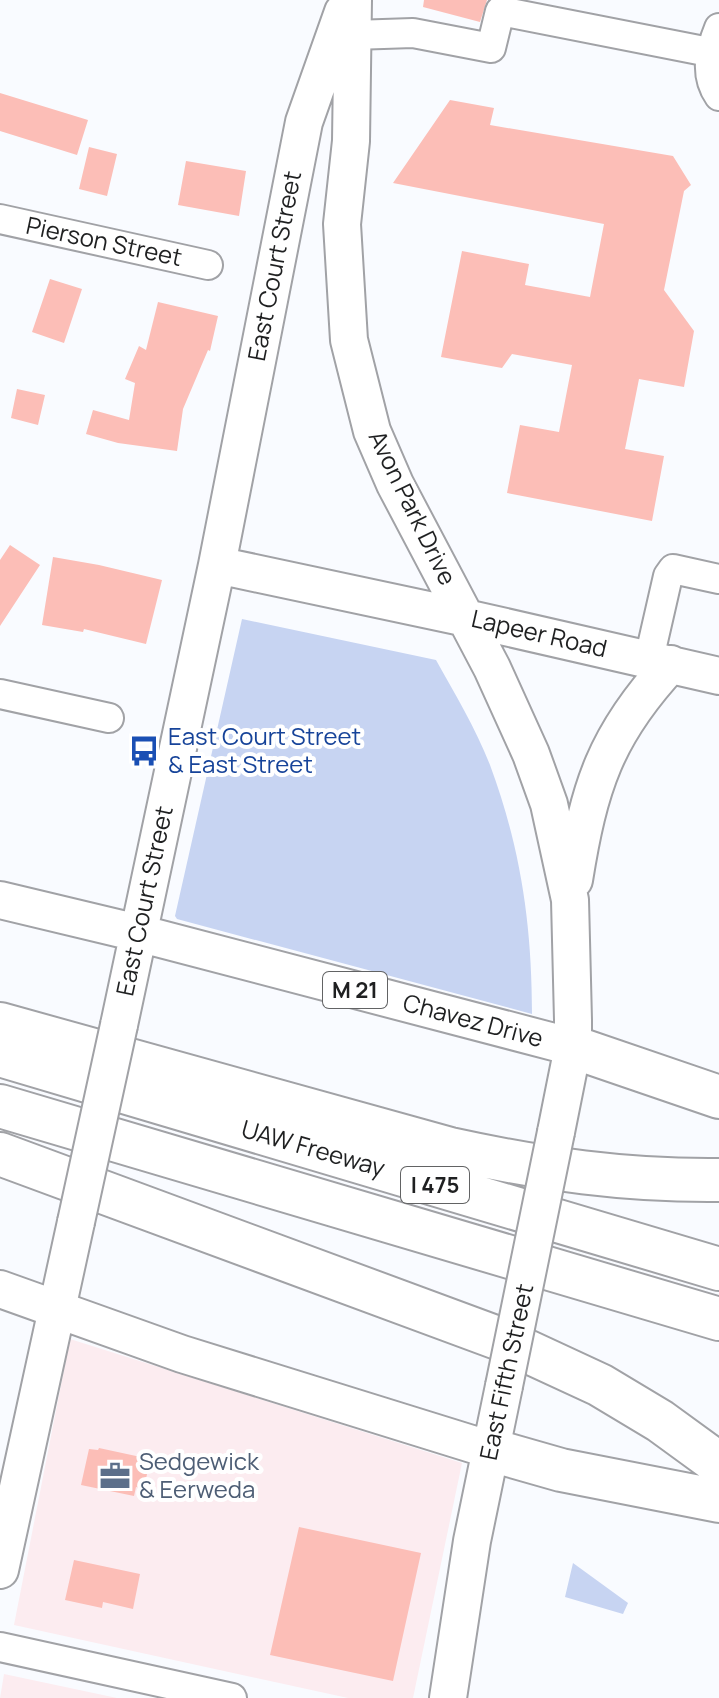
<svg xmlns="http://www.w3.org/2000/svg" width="719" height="1698" viewBox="0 0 719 1698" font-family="Manrope,sans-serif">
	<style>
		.commercial { fill: #fcecf0 }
		.green { fill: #c7d4f2 }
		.building { fill: #fcbeb7 }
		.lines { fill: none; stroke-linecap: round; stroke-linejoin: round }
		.minor-casing { stroke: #a1a2a6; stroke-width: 32 }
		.major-casing { stroke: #a1a2a6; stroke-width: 40 }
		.highway-casing { stroke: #a1a2a6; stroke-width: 46 }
		.minor { stroke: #fff; stroke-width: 28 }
		.major { stroke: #fff; stroke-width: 36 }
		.highway { stroke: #fff; stroke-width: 42 }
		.major-bridge-casing { stroke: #a1a2a6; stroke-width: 40; stroke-linecap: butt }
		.major-bridge { stroke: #fff; stroke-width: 36 }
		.labels { text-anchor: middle; stroke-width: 8; stroke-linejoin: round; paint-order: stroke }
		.shield { fill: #fff; stroke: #626364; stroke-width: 2 }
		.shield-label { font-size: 22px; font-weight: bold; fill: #1f2021 }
		.street-label { font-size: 24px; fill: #1f2021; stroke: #fff }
		.transit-label { font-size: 24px; fill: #164399; stroke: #fff; text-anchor: start }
		.service-label { font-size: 24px; fill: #4e5e75; stroke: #fff; text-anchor: start }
	</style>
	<rect width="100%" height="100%" fill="#f9fbff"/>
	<!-- commercial -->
	<path class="commercial" d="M 70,1339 L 462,1463 L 413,1698 L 348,1698 L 14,1625 Z
		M 4,1674 L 117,1698 L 0,1698 Z"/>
	<!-- green -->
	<path class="green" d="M 242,619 L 436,660 C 455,694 476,729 490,765 C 521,849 532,925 532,1014 L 177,919 L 175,916 Z
		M 573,1563 L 628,1603 L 623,1614 L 565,1597 Z"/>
	<!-- building -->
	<path class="building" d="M 424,0 L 487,0 L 480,22 L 423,7 Z
		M 0,93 L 88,120 L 77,155 L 0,131 Z
		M 450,100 L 494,108 L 490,125 L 673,156 L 691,185 L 684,191 L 664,290 L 694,331 L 684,387 L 639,379 L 625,449 L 664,456 L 652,521 L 507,493 L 520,425 L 559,432 L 572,365 L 512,354 L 502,368 L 441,357 L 462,251 L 529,264 L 525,285 L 590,297 L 604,224 L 393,183 Z
		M 89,147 L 117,154 L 107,196 L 79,189 Z
		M 186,161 L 246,171 L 239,216 L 178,205 Z
		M 50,279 L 82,289 L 64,343 L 32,332 Z
		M 158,302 L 218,316 L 210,351 L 208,350 L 183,409 L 177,451 L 118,443 L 86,434 L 93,410 L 129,420 L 135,383 L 125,379 L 139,346 L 146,350 Z
		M 17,389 L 45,395 L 38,425 L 11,418 Z
		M 10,545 L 40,565 L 0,626 L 0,560 Z
		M 53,557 L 99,565 L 162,580 L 146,644 L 84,629 L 83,632 L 42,625 Z
		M 99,1448 L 150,1459 L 144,1489 L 136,1487 L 134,1496 L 81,1485 L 89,1449 L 98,1450 Z
		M 299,1527 L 421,1553 L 393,1681 L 270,1655 Z
		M 74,1560 L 140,1574 L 133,1609 L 103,1602 L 102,1608 L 65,1600 Z"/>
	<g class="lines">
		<!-- minor casing -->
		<g class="minor-casing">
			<path id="minor" d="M 719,28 C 710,50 704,75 719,96
				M 353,35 L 413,33 L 491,48 L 500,11 L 709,52
				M 0,219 L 208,265
				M 649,659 L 668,576 L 673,569 L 719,579
				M 0,694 L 109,718
				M 0,1647 L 232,1698"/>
		</g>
		<!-- major casing -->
		<g class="major-casing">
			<path id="major" d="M 353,0 L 351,141 L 342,224 L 349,340 L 372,431 L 395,484 L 492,668 L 531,754 L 549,804 L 570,900 L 573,1020 L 573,1047 L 556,1132
				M 217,565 L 466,618 L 719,676
				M 574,880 C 589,787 605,735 671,664
				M 0,900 L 138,933 L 573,1047
				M 119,1025 L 217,565 L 304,122 L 343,12
				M 0,1289 L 182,1354 L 491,1450
				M 0,1570 L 76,1222
				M 448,1698 L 472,1541 L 504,1386"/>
		</g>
		<!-- highway casing -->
		<g class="highway-casing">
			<path id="highway" d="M 0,1024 L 450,1149 C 541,1169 626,1181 719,1180
				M 573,1047 L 719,1097
				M 0,1055 L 719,1269
				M 0,1106 L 719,1319
				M 0,1154 L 503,1340 L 600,1385 L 660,1421 L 719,1464
				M 491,1450 L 561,1470 L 719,1501"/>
		</g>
		<!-- minor -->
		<use href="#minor" class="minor"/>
		<!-- major -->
		<use href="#major" class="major"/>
		<!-- highway -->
		<use href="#highway" class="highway"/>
		<!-- major-bridge casing -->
		<g class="major-bridge-casing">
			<path id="major-bridge" d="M 76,1222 L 119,1025
				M 504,1386 L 556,1132"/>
		</g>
		<!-- major-bridge -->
		<use href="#major-bridge" class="major-bridge"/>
	</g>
	<!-- icons -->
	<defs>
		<g id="bus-bare" transform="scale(2.4)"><path d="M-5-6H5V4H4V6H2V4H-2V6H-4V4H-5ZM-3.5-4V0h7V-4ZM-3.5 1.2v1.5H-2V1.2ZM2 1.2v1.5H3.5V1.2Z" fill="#1a4fb4" stroke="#fff" stroke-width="2.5" paint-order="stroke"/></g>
		<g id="office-bare" transform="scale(2.4)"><path d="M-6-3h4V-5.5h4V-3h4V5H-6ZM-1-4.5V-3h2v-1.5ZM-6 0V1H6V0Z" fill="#5c6f8a" stroke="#fff" stroke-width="2.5" paint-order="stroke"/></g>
	</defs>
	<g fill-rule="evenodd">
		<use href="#bus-bare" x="144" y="751"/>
		<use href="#office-bare" x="115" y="1476"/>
	</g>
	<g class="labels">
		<!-- shield labels -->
		<g class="shield">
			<rect x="323" y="972" width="64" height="36" rx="6"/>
			<rect x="401" y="1167" width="68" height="36" rx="6"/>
		</g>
		<g class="shield-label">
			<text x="355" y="998">M 21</text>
			<text x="435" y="1193">I 475</text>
		</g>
		<!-- street labels -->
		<g class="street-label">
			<text transform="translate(104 242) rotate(12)" y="8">Pierson Street</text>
			<text transform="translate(275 266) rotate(-79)" y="8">East Court Street</text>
			<text transform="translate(412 508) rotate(64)" y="8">Avon Park Drive</text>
			<text transform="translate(539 634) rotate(13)" y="8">Lapeer Road</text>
			<text transform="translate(145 901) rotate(-78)" y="8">East Court Street</text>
			<text transform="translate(473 1021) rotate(15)" y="8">Chavez Drive</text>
			<text transform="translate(313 1149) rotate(16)" y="8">UAW Freeway</text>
			<text transform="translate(507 1372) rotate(-78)" y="8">East Fifth Street</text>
		</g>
		<!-- transit labels -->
		<g class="transit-label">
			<text x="168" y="745">East Court Street<tspan x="168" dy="28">&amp; East Street</tspan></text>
		</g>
		<!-- service labels -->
		<g class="service-label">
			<text x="139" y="1470">Sedgewick<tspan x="139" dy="28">&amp; Eerweda</tspan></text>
		</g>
	</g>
</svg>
